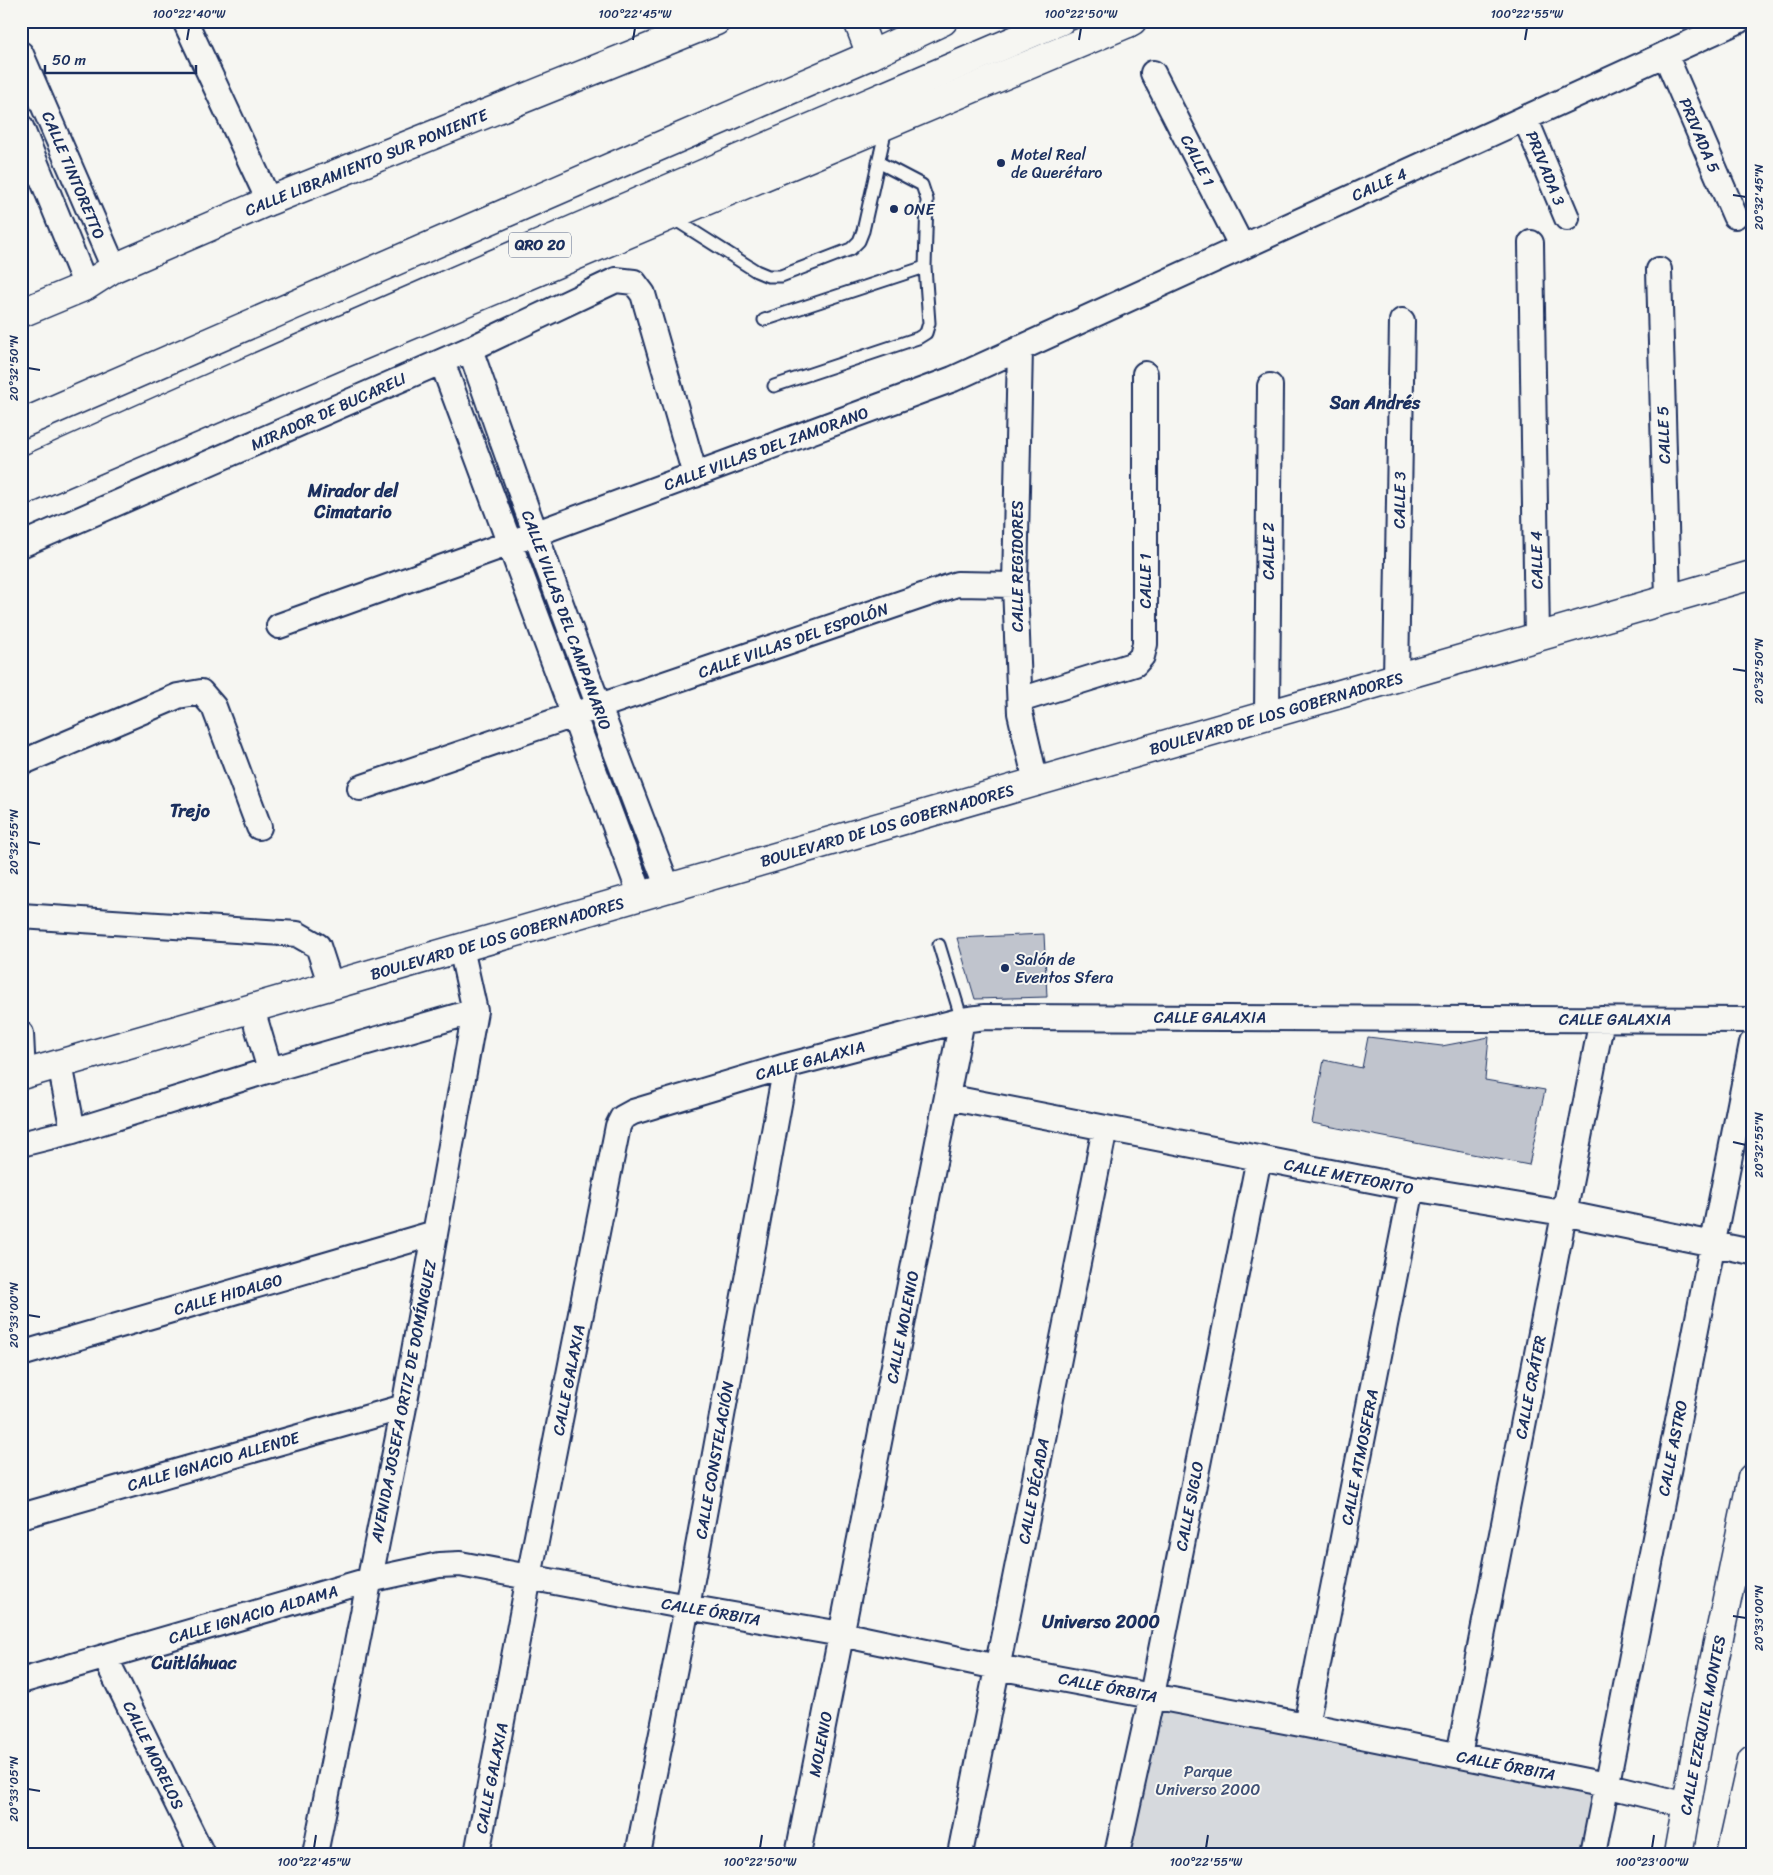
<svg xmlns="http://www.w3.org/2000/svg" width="1773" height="1875" viewBox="0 0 1773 1875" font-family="Sriracha,sans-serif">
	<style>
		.green { fill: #d6d9dd; stroke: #78849e }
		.building { fill: #c0c4cd; stroke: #1b2f5e }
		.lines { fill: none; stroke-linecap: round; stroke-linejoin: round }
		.lane-casing { stroke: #1b2f5e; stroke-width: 15 }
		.street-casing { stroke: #1b2f5e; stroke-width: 28 }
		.secondary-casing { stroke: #1b2f5e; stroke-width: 31 }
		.highway-casing { stroke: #1b2f5e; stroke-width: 31 }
		.lane { stroke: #f6f6f2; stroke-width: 11 }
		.street { stroke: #f6f6f2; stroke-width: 24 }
		.secondary { stroke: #f6f6f2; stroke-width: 28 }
		.highway { stroke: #f6f6f2; stroke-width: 28 }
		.ticks { fill: none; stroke: #1b2f5e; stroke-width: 2 }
		.poi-dot { fill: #1b2f5e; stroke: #f6f6f2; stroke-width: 2 }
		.labels { text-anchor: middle; stroke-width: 4; stroke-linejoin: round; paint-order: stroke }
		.shield { fill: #f6f6f2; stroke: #5d6b8a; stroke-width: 1 }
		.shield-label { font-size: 15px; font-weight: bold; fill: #1b2f5e }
		.street-label { font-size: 16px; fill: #1b2f5e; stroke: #f6f6f2 }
		.poi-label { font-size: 16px; fill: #1b2f5e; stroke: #f6f6f2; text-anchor: start }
		.park-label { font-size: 16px; fill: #405177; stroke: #f6f6f2 }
		.neighbourhood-label { font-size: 18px; font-weight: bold; fill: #1b2f5e; stroke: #f6f6f2 }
		.neatline { fill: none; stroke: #1b2f5e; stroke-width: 2 }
		.ticks-label { font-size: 12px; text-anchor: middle; fill: #1b2f5e }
	</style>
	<rect width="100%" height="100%" fill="#f6f6f2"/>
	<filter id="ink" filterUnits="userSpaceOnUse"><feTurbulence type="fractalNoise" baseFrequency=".02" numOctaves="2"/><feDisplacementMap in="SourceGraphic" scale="10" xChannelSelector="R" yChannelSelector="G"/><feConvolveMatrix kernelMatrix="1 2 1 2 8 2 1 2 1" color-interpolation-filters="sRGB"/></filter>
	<g filter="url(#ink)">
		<!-- green -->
		<path class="green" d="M 1152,1695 L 1606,1785 L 1593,1854 L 1117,1854 Z"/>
		<!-- building -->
		<path class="building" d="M 1044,934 L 1047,997 L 975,999 L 957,938 Z
			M 1368,1037 L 1442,1046 L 1489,1037 L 1485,1080 L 1545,1090 L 1529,1165 L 1312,1123 L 1324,1060 L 1362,1068 Z"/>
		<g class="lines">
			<!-- lane casing -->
			<g class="lane-casing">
				<path id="lane" d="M 671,217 L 756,271 L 768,276 L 781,276 L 851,249 L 859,241 L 863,231 L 886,128
					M 764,320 L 925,267
					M 774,386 L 918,338 L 926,333 L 929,323 L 925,267 L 927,200 L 922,185 L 878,162
					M 939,945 L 962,1020
					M 1734,1849 L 1752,1844"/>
			</g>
			<!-- street casing -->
			<g class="street-casing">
				<path id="street" d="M 185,21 L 269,201
					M 21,54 L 114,268
					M 1665,54 L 1735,216
					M 1153,73 L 1242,247
					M 1525,118 L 1567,218
					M 21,127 L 86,286
					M 1531,243 L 1537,637
					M 1659,270 L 1668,599
					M 1020,348 L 1015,585 L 1020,713 L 1036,782
					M 470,349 C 533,530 599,710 668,888
					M 442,362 L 641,896
					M 21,545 L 470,349 L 616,280 L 634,282 L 643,294 L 695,475
					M 279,626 L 510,543 L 953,379 L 1738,21
					M 1396,678 L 1402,321
					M 1020,700 L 1135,664 L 1142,656 L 1145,644 L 1145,374
					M 1267,715 L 1270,386
					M 21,763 L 178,696 L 201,692 L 214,707 L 259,827
					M 360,788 L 957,584 L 1015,585
					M 21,916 L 297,934 L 318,946 L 331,986
					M 252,1009 L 270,1070
					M 21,1034 L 23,1074
					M 60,1064 L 73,1131
					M 947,1097 L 1412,1188 L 1563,1213 L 1752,1252
					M 21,1144 L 73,1131 L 270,1070 L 475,1011
					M 21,1354 L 435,1233
					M 21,1516 L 404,1407
					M 105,1657 L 202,1854
					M 21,1681 L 369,1580 L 439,1565 L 460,1564 L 687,1607 L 841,1634 L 997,1667 L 1306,1725 L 1606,1785 L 1686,1805
					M 1306,1725 L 1412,1188
					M 1459,1755 L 1602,1019
					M 315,1854 L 404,1407 L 475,1011 L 461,948
					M 477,1854 L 529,1577 L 618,1126 L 622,1118 L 633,1112 L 786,1066 L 962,1020 L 985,1017 L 1752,1020
					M 638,1854 L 687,1607 L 786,1066
					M 798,1854 L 962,1020
					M 960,1854 L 1105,1128
					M 1117,1854 L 1152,1695 L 1259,1158
					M 1593,1854 L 1752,1043"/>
			</g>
			<!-- secondary casing -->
			<g class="secondary-casing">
				<path id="secondary" d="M 858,21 L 871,55
					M 21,313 L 86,286 L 114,268 L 269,201 L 716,21
					M 21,492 L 354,349 L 1128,23
					M 21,1075 L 1752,575
					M 1678,1854 L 1701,1725 L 1752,1478
					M 1731,1854 L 1752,1760"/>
			</g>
			<!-- highway casing -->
			<g class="highway-casing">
				<path id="highway" d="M 1128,23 L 1132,21
					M 298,365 L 354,349
					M 21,424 L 632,158 L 871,55 L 943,21
					M 21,473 C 365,317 713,170 1060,21"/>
			</g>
			<!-- lane -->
			<use href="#lane" class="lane"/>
			<!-- street -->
			<use href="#street" class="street"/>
			<!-- secondary -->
			<use href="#secondary" class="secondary"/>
			<!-- highway -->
			<use href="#highway" class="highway"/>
		</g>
	</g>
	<!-- ticks -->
	<path class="ticks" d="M 187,40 L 189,28M 633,40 L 635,28M 1079,40 L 1081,28M 1525,40 L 1527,28M 1733,195 L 1746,197M 28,368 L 40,370M 1733,669 L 1746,671M 28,842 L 40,844M 1733,1142 L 1746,1145M 28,1315 L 40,1317M 1733,1616 L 1746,1618M 28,1789 L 40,1791M 314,1848 L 316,1835M 760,1848 L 762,1835M 1206,1848 L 1208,1835M 1652,1848 L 1654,1835"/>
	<!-- markers -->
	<g class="poi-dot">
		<circle cx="1001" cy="163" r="5"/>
		<circle cx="894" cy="209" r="5"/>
		<circle cx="1005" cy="968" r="5"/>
	</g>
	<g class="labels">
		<!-- shield labels -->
		<rect class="shield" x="509" y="232.5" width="62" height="25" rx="4"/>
		<g class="shield-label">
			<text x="540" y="250">QRO 20</text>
		</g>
		<!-- street labels -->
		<g class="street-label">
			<text transform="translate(1700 135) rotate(67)" y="6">PRIVADA 5</text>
			<text transform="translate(1198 160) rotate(63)" y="6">CALLE 1</text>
			<text transform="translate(366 162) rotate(-22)" y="6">CALLE LIBRAMIENTO SUR PONIENTE</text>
			<text transform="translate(1546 168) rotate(68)" y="6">PRIVADA 3</text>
			<text transform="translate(74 175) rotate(67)" y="6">CALLE TINTORETTO</text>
			<text transform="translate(1379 184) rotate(-24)" y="6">CALLE 4</text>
			<text transform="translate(328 411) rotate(-24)" y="6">MIRADOR DE BUCARELI</text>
			<text transform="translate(1663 435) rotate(-92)" y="6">CALLE 5</text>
			<text transform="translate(766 448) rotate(-20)" y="6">CALLE VILLAS DEL ZAMORANO</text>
			<text transform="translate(1399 500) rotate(-89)" y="6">CALLE 3</text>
			<text transform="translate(1268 551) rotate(-90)" y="6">CALLE 2</text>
			<text transform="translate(1536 560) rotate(-91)" y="6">CALLE 4</text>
			<text transform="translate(1017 566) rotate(-90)" y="6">CALLE REGIDORES</text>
			<text transform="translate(1145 581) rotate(-90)" y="6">CALLE 1</text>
			<text transform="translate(567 620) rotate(70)" y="6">CALLE VILLAS DEL CAMPANARIO</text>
			<text transform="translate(793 640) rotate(-19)" y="6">CALLE VILLAS DEL ESPOLÓN</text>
			<text transform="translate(1276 713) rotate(-16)" y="6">BOULEVARD DE LOS GOBERNADORES</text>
			<text transform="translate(887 825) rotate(-16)" y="6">BOULEVARD DE LOS GOBERNADORES</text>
			<text transform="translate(497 938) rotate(-16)" y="6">BOULEVARD DE LOS GOBERNADORES</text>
			<text x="1210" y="1023">CALLE GALAXIA</text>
			<text x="1615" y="1025">CALLE GALAXIA</text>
			<text transform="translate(810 1060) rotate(-15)" y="6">CALLE GALAXIA</text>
			<text transform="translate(1349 1176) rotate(11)" y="6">CALLE METEORITO</text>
			<text transform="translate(228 1294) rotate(-16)" y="6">CALLE HIDALGO</text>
			<text transform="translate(902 1327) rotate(-79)" y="6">CALLE MOLENIO</text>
			<text transform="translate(568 1380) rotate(-79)" y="6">CALLE GALAXIA</text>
			<text transform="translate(1530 1387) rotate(-79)" y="6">CALLE CRÁTER</text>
			<text transform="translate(403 1401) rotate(-79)" y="6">AVENIDA JOSEFA ORTIZ DE DOMÍNGUEZ</text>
			<text transform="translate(1672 1448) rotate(-79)" y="6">CALLE ASTRO</text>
			<text transform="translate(1359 1457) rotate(-79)" y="6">CALLE ATMOSFERA</text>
			<text transform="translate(714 1460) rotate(-80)" y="6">CALLE CONSTELACIÓN</text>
			<text transform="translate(213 1461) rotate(-16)" y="6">CALLE IGNACIO ALLENDE</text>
			<text transform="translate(1033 1491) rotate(-79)" y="6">CALLE DÉCADA</text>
			<text transform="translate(1189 1506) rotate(-79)" y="6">CALLE SIGLO</text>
			<text transform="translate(711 1611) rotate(10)" y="6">CALLE ÓRBITA</text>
			<text transform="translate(253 1614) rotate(-16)" y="6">CALLE IGNACIO ALDAMA</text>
			<text transform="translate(1108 1687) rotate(11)" y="6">CALLE ÓRBITA</text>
			<text transform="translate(1702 1725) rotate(-79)" y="6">CALLE EZEQUIEL MONTES</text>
			<text transform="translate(820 1744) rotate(-79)" y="6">MOLENIO</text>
			<text transform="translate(154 1755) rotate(64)" y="6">CALLE MORELOS</text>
			<text transform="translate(1506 1765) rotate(11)" y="6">CALLE ÓRBITA</text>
			<text transform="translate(491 1778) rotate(-79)" y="6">CALLE GALAXIA</text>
		</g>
		<!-- poi labels -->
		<g class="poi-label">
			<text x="1011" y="160">Motel Real<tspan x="1011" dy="18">de Querétaro</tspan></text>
			<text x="904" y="215">ONE</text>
			<text x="1015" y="965">Salón de<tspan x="1015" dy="18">Eventos Sfera</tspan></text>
		</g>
		<!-- park labels -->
		<g class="park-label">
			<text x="1208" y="1777">Parque<tspan x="1208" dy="18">Universo 2000</tspan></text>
		</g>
		<!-- neighbourhood labels -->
		<g class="neighbourhood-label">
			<text x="1375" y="409">San Andrés</text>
			<text x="353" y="497">Mirador del<tspan x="353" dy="21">Cimatario</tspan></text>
			<text x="190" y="817">Trejo</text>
			<text x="1101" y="1628">Universo 2000</text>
			<text x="194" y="1669">Cuitláhuac</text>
		</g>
	</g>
	<!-- margin -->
	<rect width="1773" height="1875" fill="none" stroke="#f6f6f2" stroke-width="55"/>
	<!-- scale -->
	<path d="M45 65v8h151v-8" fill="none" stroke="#1b2f5e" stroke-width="2.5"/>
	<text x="52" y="65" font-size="15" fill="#1b2f5e" stroke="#f6f6f2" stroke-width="4" paint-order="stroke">50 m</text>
	<rect x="28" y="28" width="1718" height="1820" class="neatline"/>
	<g class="ticks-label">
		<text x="189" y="18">100°22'40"W</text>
		<text x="635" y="18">100°22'45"W</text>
		<text x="1081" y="18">100°22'50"W</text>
		<text x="1527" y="18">100°22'55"W</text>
		<text transform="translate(1759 197) rotate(-90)" y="4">20°32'45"N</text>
		<text transform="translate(14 368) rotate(-90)" y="4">20°32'50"N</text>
		<text transform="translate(1759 671) rotate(-90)" y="4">20°32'50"N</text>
		<text transform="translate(14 842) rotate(-90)" y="4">20°32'55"N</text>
		<text transform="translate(1759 1145) rotate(-90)" y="4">20°32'55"N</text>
		<text transform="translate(14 1315) rotate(-90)" y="4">20°33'00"N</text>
		<text transform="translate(1759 1618) rotate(-90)" y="4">20°33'00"N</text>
		<text transform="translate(14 1789) rotate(-90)" y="4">20°33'05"N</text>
		<text x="314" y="1866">100°22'45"W</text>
		<text x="760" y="1866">100°22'50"W</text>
		<text x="1206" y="1866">100°22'55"W</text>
		<text x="1652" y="1866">100°23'00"W</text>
	</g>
</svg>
